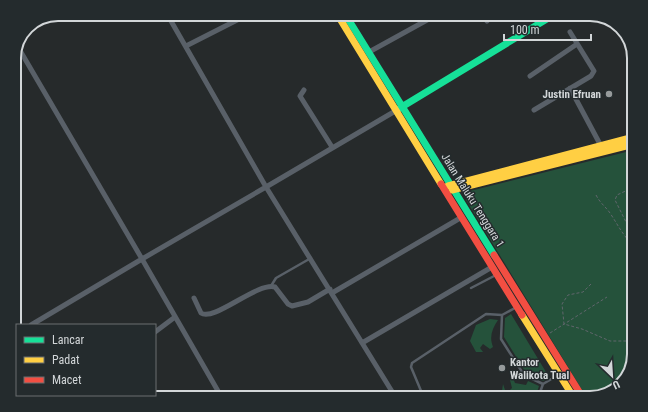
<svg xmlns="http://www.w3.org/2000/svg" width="648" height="412" viewBox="0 0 648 412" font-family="'Roboto Condensed',sans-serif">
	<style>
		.green { fill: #25523b }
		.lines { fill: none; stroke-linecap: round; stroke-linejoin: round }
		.path { stroke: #60666c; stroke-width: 1; stroke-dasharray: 3 2; stroke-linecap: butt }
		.lane { stroke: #596068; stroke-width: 2.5 }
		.street { stroke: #596068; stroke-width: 5 }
		.fast { stroke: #16e098; stroke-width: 7 }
		.slow { stroke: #ffcf43; stroke-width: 7 }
		.jam { stroke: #f24e42; stroke-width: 7 }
		.poi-dot { fill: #969a9b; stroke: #242b2d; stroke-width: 1.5 }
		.labels { text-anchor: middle; stroke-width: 3; stroke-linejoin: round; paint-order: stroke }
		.poi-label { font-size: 11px; font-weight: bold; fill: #d2d6d8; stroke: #242b2d; text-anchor: end }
		.street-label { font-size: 11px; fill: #d2d6d8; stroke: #242b2d }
		.rim { fill: none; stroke: #d2d6d8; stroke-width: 2 }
	</style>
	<rect width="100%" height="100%" fill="#262a2b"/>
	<!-- green -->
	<path class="green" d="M 634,150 L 634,354 L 627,378 L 612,392 L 587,398 L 466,200 L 467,194 L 470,191 Z
		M 511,314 L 549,377 L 543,381 L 526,373 L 504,337 L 505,318 Z
		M 490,319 L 498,320 C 492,329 489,337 493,347 L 490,349 L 483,344 L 480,348 L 483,352 L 476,352 L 470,341 L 476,325 Z
		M 513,378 L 515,383 L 526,385 L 528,381 L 539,386 L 536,395 L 530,398 L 506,398 L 502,391 L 503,384 L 505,390 L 510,390 L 512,388 L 510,380 Z"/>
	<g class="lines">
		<!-- path -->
		<path class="path" d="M 634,187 L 617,195 L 615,200 L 634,238
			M 596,195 C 600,203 605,206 610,213 C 618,225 623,236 634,246
			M 591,284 L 583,292 L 568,295 L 562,304 L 564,324 L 582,329 L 610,341 L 634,341
			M 626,295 L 634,302
			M 550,333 L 607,297"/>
		<!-- lane -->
		<path class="lane" d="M 271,286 L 276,278 L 311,258
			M 471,288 L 496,275
			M 502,315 L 501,339 L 524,375 L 543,384
			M 424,398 L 411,367 L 412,363 L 486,314 L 502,315 L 515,308
			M 538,398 L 543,384 L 565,371"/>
		<!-- street -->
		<path class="street" d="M 167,14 L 266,187 L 397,110
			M 481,14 L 487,21
			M 186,46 L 249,14
			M 18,47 L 142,259 L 266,187 L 396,398
			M 369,52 L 438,14
			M 530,76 L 577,44
			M 570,88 L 601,146
			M 304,90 L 300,96 L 332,147
			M 534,110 L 591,76 L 594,71 L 570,32
			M 332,293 L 462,217
			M 194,298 L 201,313 C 214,322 257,282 275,287 L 288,304 L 292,306 L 308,302 L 330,289
			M 31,325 L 142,259 L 222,398
			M 155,332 L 175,317
			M 14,335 L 17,334
			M 14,340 L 17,345
			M 362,343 L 492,267
			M 56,397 L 60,395"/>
		<!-- fast -->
		<path class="fast" d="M 345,14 L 494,255
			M 400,108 L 555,14"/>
		<!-- slow -->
		<path class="slow" d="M 337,14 L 441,184
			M 448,186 L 634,137
			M 452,190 L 634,144
			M 522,315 L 574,398"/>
		<!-- jam -->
		<path class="jam" d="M 441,184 L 522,315
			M 494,255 L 583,398"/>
	</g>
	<!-- markers -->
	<g class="poi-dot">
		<circle cx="609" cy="94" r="4"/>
		<circle cx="502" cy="368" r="4"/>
	</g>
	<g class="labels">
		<!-- poi labels -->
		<g class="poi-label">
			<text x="601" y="98">Justin Efruan</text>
			<text x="510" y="366" text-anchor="start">Kantor<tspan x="510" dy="13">Walikota Tual</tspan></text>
		</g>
		<!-- street labels -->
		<g class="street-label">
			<text transform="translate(473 200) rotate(58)" y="4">Jalan Maluku Tenggara 1</text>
		</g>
	</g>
	<!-- crop -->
	<path d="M0 0H648V412H0ZM58 21H590A37 37 0 0 1 627 58V354A37 37 0 0 1 590 391H58A37 37 0 0 1 21 354V58A37 37 0 0 1 58 21Z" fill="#242b2d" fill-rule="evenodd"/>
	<path class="rim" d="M58 21H590A37 37 0 0 1 627 58V354A37 37 0 0 1 590 391H58A37 37 0 0 1 21 354V58A37 37 0 0 1 58 21Z"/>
	<!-- legend -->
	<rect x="16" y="324" width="140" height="72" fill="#242b2d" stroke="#6a6f71"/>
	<rect x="24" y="337" width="20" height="6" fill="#16e098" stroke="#6a6f71"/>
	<text x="52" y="344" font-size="12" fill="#d2d6d8">Lancar</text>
	<rect x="24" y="357" width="20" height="6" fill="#ffcf43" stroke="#6a6f71"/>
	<text x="52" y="364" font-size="12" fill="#d2d6d8">Padat</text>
	<rect x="24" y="377" width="20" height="6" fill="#f24e42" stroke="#6a6f71"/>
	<text x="52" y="384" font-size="12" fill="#d2d6d8">Macet</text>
	<!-- north arrow -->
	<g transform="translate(612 376) rotate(155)" stroke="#242b2d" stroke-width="3" paint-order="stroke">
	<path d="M0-3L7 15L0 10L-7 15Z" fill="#d2d6d8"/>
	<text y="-6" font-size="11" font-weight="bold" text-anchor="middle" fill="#d2d6d8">U</text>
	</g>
	<!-- scale -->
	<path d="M504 34v6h87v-6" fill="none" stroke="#d2d6d8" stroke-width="2"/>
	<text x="510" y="34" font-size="12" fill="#d2d6d8" stroke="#242b2d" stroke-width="3" paint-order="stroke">100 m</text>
</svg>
